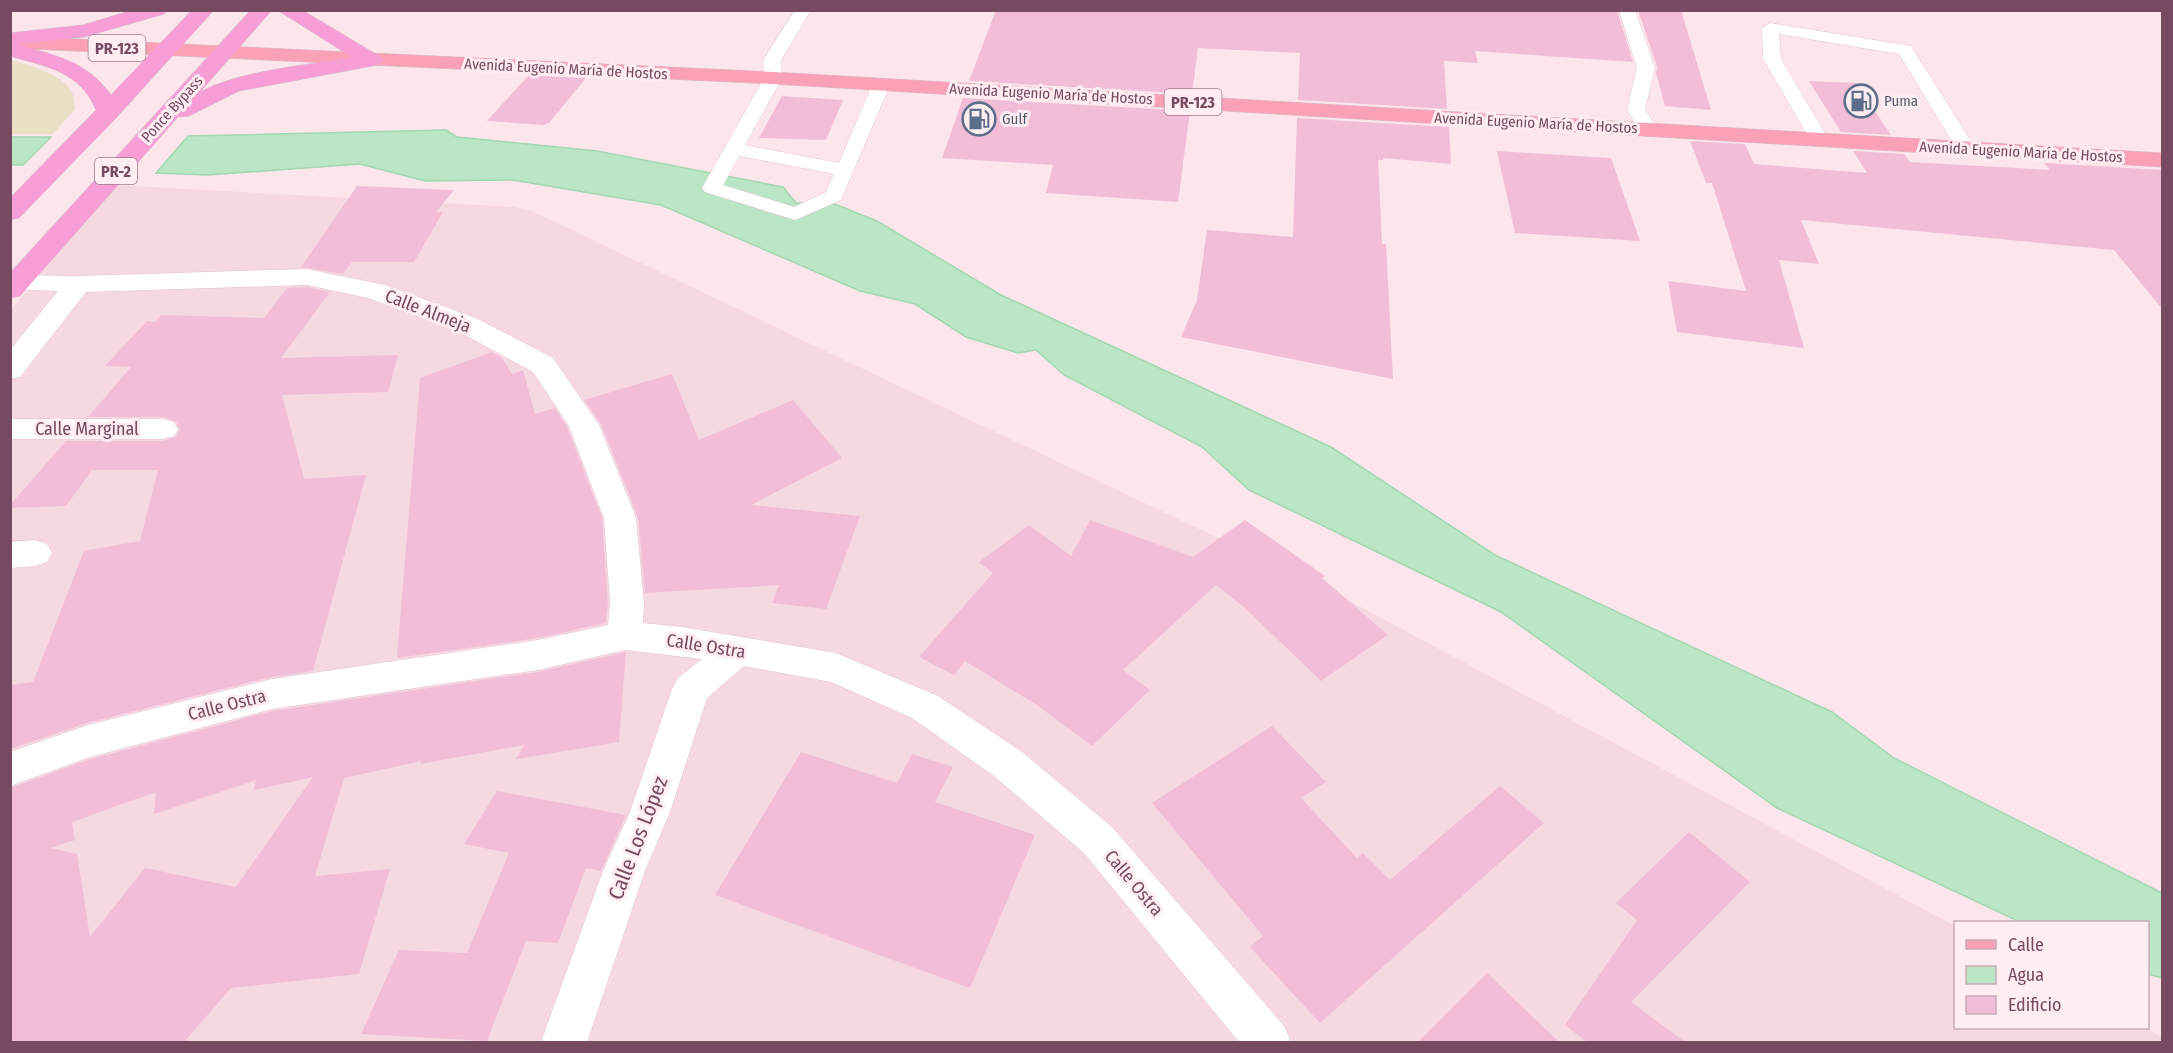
<svg xmlns="http://www.w3.org/2000/svg" width="2173" height="1053" viewBox="0 0 2173 1053" font-family="'Fira Sans Condensed',sans-serif">
	<style>
		.residential { fill: #f6d8e1 }
		.green { fill: #eadfc5 }
		.water { fill: #bbe6c6; stroke: #a1d8b0; stroke-width: 1.5 }
		.building { fill: #f2bed7; fill-rule: evenodd }
		.lines { fill: none; stroke-linecap: round; stroke-linejoin: round }
		.lane-casing { stroke: #e3c4d1; stroke-width: 1 }
		.street-casing { stroke: #e3c4d1; stroke-width: 1 }
		.primary-casing { stroke: #d3c5cd; stroke-width: 1 }
		.highway-casing { stroke: #d3c5cd; stroke-width: 1 }
		.lane { fill: #fff; fill-rule: evenodd }
		.street { fill: #fff; fill-rule: evenodd }
		.primary { fill: #faa0b7; fill-rule: evenodd }
		.highway { fill: #f69ed5; fill-rule: evenodd }
		.labels { text-anchor: middle; stroke-width: 6; stroke-linejoin: round; paint-order: stroke }
		.far-street-label { font-size: 15px; fill: #764b62; stroke: #ffedf2 }
		.far-service-label { font-size: 15px; fill: #4e5e75; stroke: #ffedf2; text-anchor: start }
		.shield { fill: #ffedf2; stroke: #9f7c8d; stroke-width: 1.5 }
		.shield-label { font-size: 16px; font-weight: bold; fill: #764b62 }
		.street-label { font-size: 18px; fill: #764b62; stroke: #ffedf2 }
		.near-street-label { font-size: 21px; fill: #764b62; stroke: #ffedf2 }
	</style>
	<rect width="100%" height="100%" fill="#fce6ec"/>
	<!-- residential -->
	<path class="residential" d="M 115,185 L 513,207 L 532,211 L 1346,599 L 1955,926 L 1956,1028 L 2145,1028 L 2162,1037 L 2162,1042 L 11,1042 L 11,310 Z"/>
	<!-- green -->
	<path class="green" d="M 11,60 C 29,65 66,75 73,95 C 74,99 74,105 75,109 L 53,134 L 11,134 Z"/>
	<!-- water -->
	<path class="water" d="M 446,130 L 457,137 L 597,151 L 783,187 L 796,203 L 832,203 L 877,221 L 1001,295 L 1331,447 L 1495,555 L 1832,712 L 1894,758 L 2162,893 L 2162,978 L 2148,974 L 2148,922 L 2020,922 L 1777,808 L 1501,612 L 1249,490 L 1202,447 L 1064,375 L 1036,350 L 1018,353 L 966,337 L 915,304 L 860,291 L 661,205 L 513,180 L 425,181 L 360,164 L 208,175 L 156,173 L 188,136 Z
		M 10,137 L 51,137 L 23,165 L 11,165 Z"/>
	<!-- building -->
	<path class="building" d="M 996,10 L 1617,10 L 1633,62 L 1475,51 L 1478,63 L 1444,61 L 1447,109 L 1298,100 L 1300,53 L 1198,48 L 1192,94 L 969,81 Z
		M 1638,10 L 1681,10 L 1711,110 L 1665,106 L 1656,73 L 1657,67 Z
		M 529,75 L 586,78 L 549,123 L 544,125 L 487,121 Z
		M 1809,81 L 1856,83 L 1891,135 L 1841,132 Z
		M 782,96 L 843,100 L 826,140 L 759,138 Z
		M 963,98 L 1190,111 L 1178,202 L 1046,193 L 1053,165 L 942,158 Z
		M 1297,118 L 1449,127 L 1451,164 L 1383,158 L 1383,160 L 1378,160 L 1382,244 L 1386,244 L 1393,379 L 1181,337 L 1197,300 L 1207,230 L 1293,237 Z
		M 1690,141 L 1745,144 L 1754,164 L 1867,173 L 1853,151 L 1904,154 L 1910,162 L 2050,170 L 2044,163 L 2163,170 L 2163,310 L 2114,250 L 1801,220 L 1819,264 L 1779,260 L 1804,348 L 1677,332 L 1668,281 L 1746,291 L 1712,183 L 1706,183 Z
		M 1497,151 L 1611,158 L 1640,241 L 1515,233 Z
		M 357,186 L 454,190 L 436,212 L 443,212 L 414,262 L 352,262 L 343,274 L 301,267 Z
		M 307,287 L 330,292 L 281,358 L 398,355 L 388,392 L 282,395 L 304,479 L 366,475 L 313,671 L 271,677 L 87,723 L 10,749 L 10,685 L 33,682 L 84,551 L 140,541 L 158,470 L 92,470 L 66,506 L 10,508 L 10,505 L 66,441 L 163,441 L 176,437 L 180,430 L 176,421 L 164,417 L 88,417 L 131,367 L 105,366 L 147,321 L 155,322 L 161,315 L 264,318 L 287,288 Z
		M 492,352 L 502,358 L 512,374 L 523,370 L 535,414 L 555,408 L 567,427 L 602,518 L 608,603 L 606,623 L 538,638 L 397,658 L 420,378 Z
		M 672,374 L 699,440 L 793,400 L 842,458 L 751,505 L 860,516 L 826,609 L 772,603 L 779,585 L 645,593 L 638,517 L 601,424 L 584,400 Z
		M 1090,520 L 1193,557 L 1245,520 L 1325,576 L 1322,578 L 1388,635 L 1321,681 L 1245,608 L 1216,585 L 1123,670 L 1150,690 L 1092,746 L 1037,705 L 965,661 L 954,675 L 919,657 L 993,573 L 979,562 L 1029,525 L 1071,556 Z
		M 626,652 L 619,742 L 516,759 L 524,745 L 420,764 L 421,761 L 344,778 L 315,876 L 390,869 L 359,974 L 231,988 L 184,1042 L 10,1042 L 10,788 L 91,759 L 272,711 L 538,672 ZM 313,777 L 236,887 L 145,868 L 90,937 L 77,854 L 50,848 L 75,840 L 72,822 L 156,792 L 154,814 L 256,780 L 254,790 Z
		M 1272,726 L 1326,782 L 1301,798 L 1357,858 L 1363,853 L 1390,880 L 1500,786 L 1544,823 L 1320,1023 L 1250,947 L 1263,936 L 1152,803 Z
		M 801,752 L 897,783 L 912,754 L 953,767 L 935,802 L 1035,835 L 970,988 L 715,895 Z
		M 497,791 L 626,815 L 601,871 L 586,868 L 558,943 L 526,941 L 487,1041 L 361,1034 L 399,950 L 467,953 L 509,853 L 464,844 Z
		M 1689,832 L 1750,882 L 1631,1002 L 1685,1042 L 1587,1042 L 1565,1025 L 1637,920 L 1616,903 Z
		M 1487,973 L 1559,1042 L 1418,1042 Z"/>
	<g class="lines">
		<!-- lane casing -->
		<g class="lane-casing">
			<path id="lane" d="M 795,10 L 811,10 L 781,60 L 782,78 L 745,145 L 839,163 L 872,85 L 875,81 L 887,81 L 890,85 L 841,200 L 795,220 L 705,192 L 702,188 L 764,78 L 763,60 ZM 739,156 L 834,174 L 826,192 L 794,207 L 723,185 Z
				M 1619,10 L 1635,10 L 1655,68 L 1645,109 L 1657,129 L 1655,133 L 1641,133 L 1627,109 L 1637,68 Z
				M 1770,23 L 1911,46 L 1976,149 L 1973,153 L 1959,153 L 1899,54 L 1779,34 L 1781,59 L 1829,140 L 1827,144 L 1813,144 L 1763,59 L 1762,28 Z"/>
		</g>
		<!-- street casing -->
		<g class="street-casing">
			<path id="street" d="M 307,269 L 385,285 L 478,319 L 553,358 L 599,425 L 636,518 L 644,603 L 643,623 L 682,627 L 836,653 L 938,696 L 1022,752 L 1112,827 L 1284,1026 L 1291,1042 L 1239,1042 L 1084,853 L 994,776 L 912,718 L 831,682 L 744,666 L 707,698 L 670,812 L 645,871 L 587,1042 L 541,1042 L 603,871 L 630,812 L 672,689 L 678,678 L 702,659 L 625,650 L 538,670 L 272,709 L 90,757 L 10,786 L 10,752 L 88,725 L 272,679 L 538,640 L 608,625 L 610,603 L 604,518 L 569,426 L 533,372 L 458,331 L 368,298 L 307,285 L 86,292 L 20,377 L 10,379 L 10,350 L 58,291 L 10,289 L 10,275 L 78,276 Z
				M 10,419 L 163,419 L 174,422 L 178,429 L 174,436 L 163,439 L 10,439 Z
				M 35,540 L 47,544 L 52,553 L 47,562 L 35,566 L 10,568 L 10,542 Z"/>
		</g>
		<!-- primary casing -->
		<g class="primary-casing">
			<path id="primary" d="M 10,36 L 773,72 L 2162,153 L 2162,167 L 773,84 L 10,48 Z"/>
		</g>
		<!-- highway casing -->
		<g class="highway-casing">
			<path id="highway" d="M 133,10 L 167,10 L 164,14 L 84,37 L 17,44 C 55,56 86,60 111,95 L 192,10 L 214,10 L 116,118 L 19,218 L 10,220 L 10,198 L 96,110 C 80,71 47,67 10,56 L 10,33 L 83,25 Z
				M 251,10 L 272,10 L 200,92 C 241,70 306,66 352,57 L 277,10 L 302,10 L 379,56 L 383,60 L 379,64 L 372,66 L 239,91 L 189,116 L 178,117 L 20,296 L 10,298 L 10,273 Z"/>
		</g>
		<!-- lane -->
		<use href="#lane" class="lane"/>
		<!-- street -->
		<use href="#street" class="street"/>
		<!-- primary -->
		<use href="#primary" class="primary"/>
		<!-- highway -->
		<use href="#highway" class="highway"/>
	</g>
	<!-- icons -->
	<defs>
		<g id="fuel-ring" transform="scale(1.725)"><circle r="9.5" fill="#ffedf2" stroke="#5c6f8a" stroke-width="1.5"/><path d="M-5.5-6h7V0h2V4h1.3V-2.5L3-4.5l.8-.8L6-3V5H2.5V1h-1V6h-7ZM-4.2-4.7v3.2H.2V-4.7Z" fill="#5c6f8a"/></g>
	</defs>
	<g fill-rule="evenodd">
		<use href="#fuel-ring" x="1861" y="101"/>
		<use href="#fuel-ring" x="979" y="119"/>
	</g>
	<g class="labels">
		<!-- far-street labels -->
		<g class="far-street-label">
			<text transform="translate(566 69) rotate(3)" y="5">Avenida Eugenio María de Hostos</text>
			<text transform="translate(1051 94) rotate(3)" y="5">Avenida Eugenio María de Hostos</text>
			<text transform="translate(172 109) rotate(-48)" y="5">Ponce Bypass</text>
			<text transform="translate(1536 123) rotate(3)" y="5">Avenida Eugenio María de Hostos</text>
			<text transform="translate(2021 152) rotate(3)" y="5">Avenida Eugenio María de Hostos</text>
		</g>
		<!-- far-service labels -->
		<g class="far-service-label">
			<text x="1884" y="106">Puma</text>
			<text x="1002" y="124">Gulf</text>
		</g>
		<!-- shield labels -->
		<g class="shield">
			<rect x="88.5" y="35" width="57" height="26" rx="4.5"/>
			<rect x="1164.5" y="89" width="57" height="26" rx="4.5"/>
			<rect x="95" y="158" width="42" height="26" rx="4.5"/>
		</g>
		<g class="shield-label">
			<text x="117" y="54">PR-123</text>
			<text x="1193" y="108">PR-123</text>
			<text x="116" y="177">PR-2</text>
		</g>
		<!-- street labels -->
		<g class="street-label">
			<text transform="translate(428 311) rotate(21)" y="6">Calle Almeja</text>
			<text x="87" y="435">Calle Marginal</text>
			<text transform="translate(706 646) rotate(9)" y="6">Calle Ostra</text>
			<text transform="translate(227 705) rotate(-14)" y="6">Calle Ostra</text>
			<text transform="translate(1134 883) rotate(50)" y="6">Calle Ostra</text>
		</g>
		<!-- near-street labels -->
		<g class="near-street-label">
			<text transform="translate(638 838) rotate(-69)" y="7">Calle Los López</text>
		</g>
	</g>
	<!-- border -->
	<rect width="2173" height="1053" fill="none" stroke="#764b62" stroke-width="24"/>
	<!-- legend -->
	<rect x="1954" y="921" width="195" height="108" fill="#ffedf2" stroke="#c8acb8" stroke-width="1.5"/>
	<rect x="1966" y="940" width="30" height="9" fill="#faa0b7" stroke="#c8acb8" stroke-width="1.5"/>
	<text x="2008" y="951" font-size="18" fill="#764b62">Calle</text>
	<rect x="1966" y="966" width="30" height="18" fill="#bbe6c6" stroke="#c8acb8" stroke-width="1.5"/>
	<text x="2008" y="981" font-size="18" fill="#764b62">Agua</text>
	<rect x="1966" y="996" width="30" height="18" fill="#f2bed7" stroke="#c8acb8" stroke-width="1.5"/>
	<text x="2008" y="1011" font-size="18" fill="#764b62">Edificio</text>
</svg>
